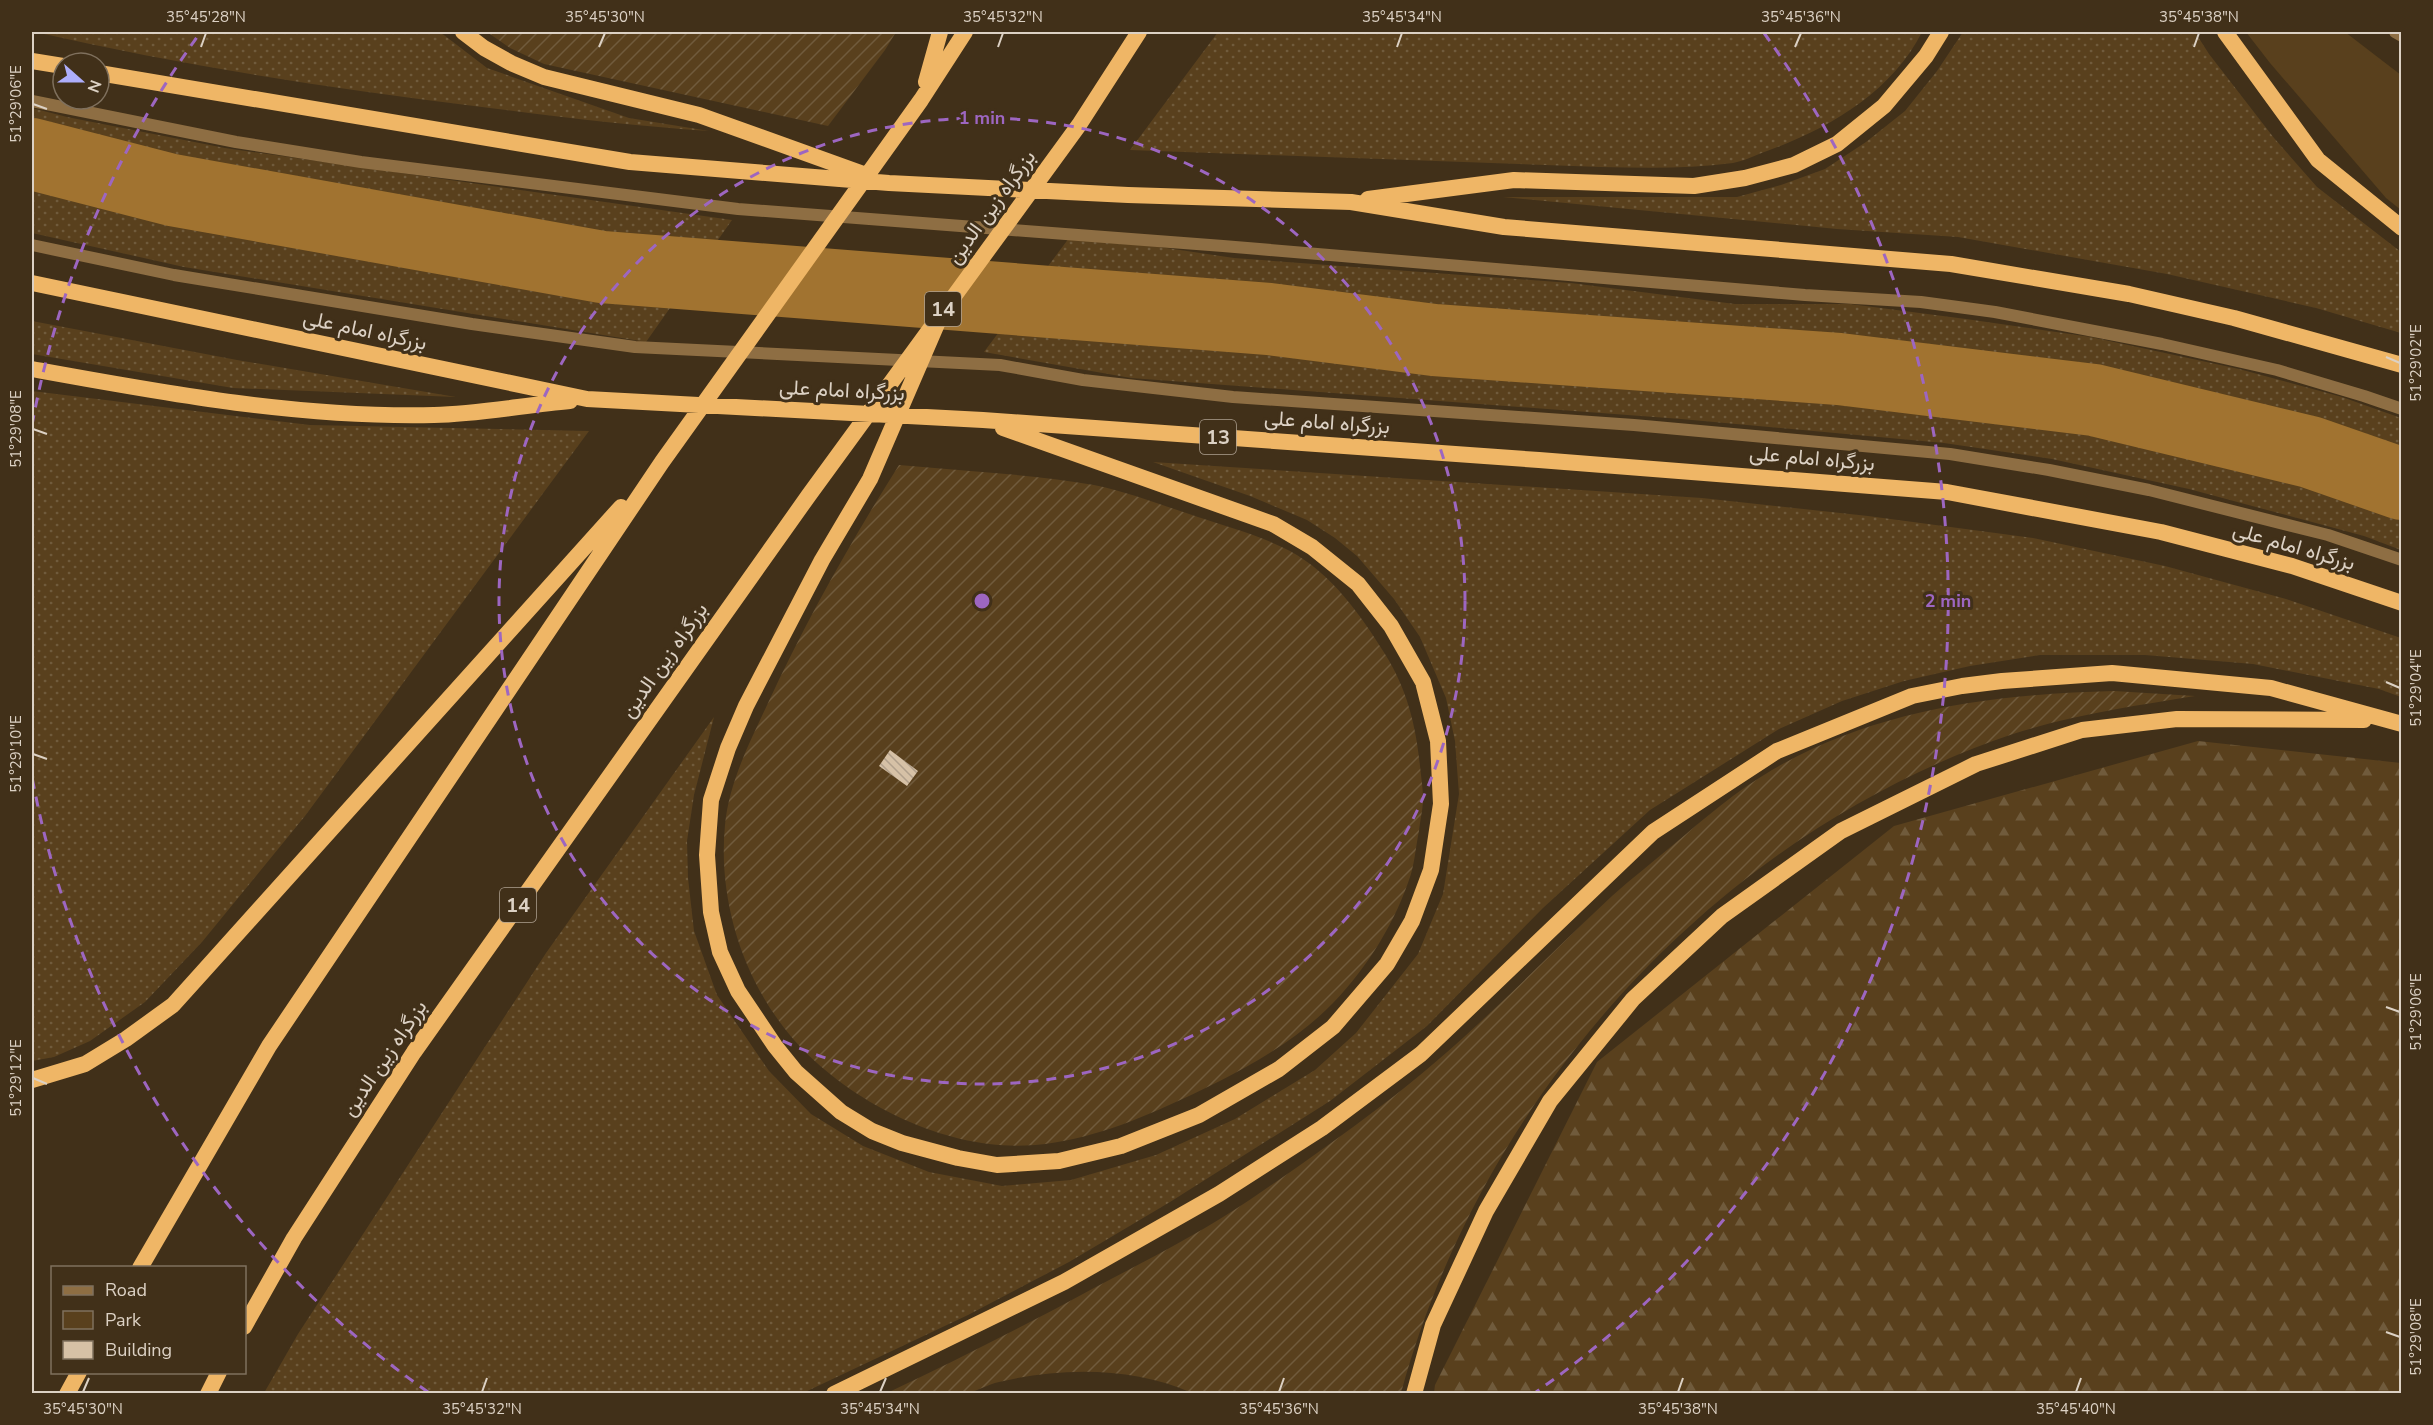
<svg xmlns="http://www.w3.org/2000/svg" width="2433" height="1425" viewBox="0 0 2433 1425" font-family="'Nunito Sans',Vazirmatn,sans-serif">
	<style>
		.grass { fill: url(#grass-dots) }
		.forest { fill: url(#forest-firs) }
		.park { fill: #59401d }
		.garden { fill: url(#garden-furrows) }
		.lines { fill: none; stroke-linecap: round; stroke-linejoin: round }
		.river { stroke: #a17330; stroke-width: 72 }
		.building { fill: url(#building-back-hatch) }
		.service { stroke: #8e6e43; stroke-width: 12 }
		.minor { stroke: #8e6e43; stroke-width: 12 }
		.trunk { stroke: #efb666; stroke-width: 16 }
		.ticks { fill: none; stroke: #dcd1c4; stroke-width: 2 }
		.ring { fill: none; stroke: #9d66c1; stroke-width: 3; stroke-dasharray: 10 8 }
		.labels { text-anchor: middle; stroke-width: 6; stroke-linejoin: round; paint-order: stroke }
		.shield { fill: #413019; stroke: #aea191; stroke-width: 1.5 }
		.shield-label { font-size: 20px; font-weight: bold; fill: #dcd1c4 }
		.street-label { font-size: 21px; fill: #dcd1c4; stroke: #413019 }
		.centre { fill: #9d66c1; stroke: #413019; stroke-width: 3 }
		.ring-label { font-size: 18px; text-anchor: middle; font-weight: bold; fill: #9d66c1; stroke: #413019; stroke-width: 6; stroke-linejoin: round; paint-order: stroke }
		.neatline { fill: none; stroke: #dcd1c4; stroke-width: 2 }
		.ticks-label { font-size: 15px; text-anchor: middle; fill: #dcd1c4 }
	</style>
	<defs>
		<pattern id="grass-dots" width="8" height="8" patternUnits="userSpaceOnUse" patternTransform="scale(1.5)"><rect width="8" height="8" fill="#59401d"/><path d="M2 2h.1M6 6h.1" fill="none" stroke="#705b3c" stroke-width="1.8" stroke-linecap="round"/></pattern>
		<pattern id="forest-firs" width="22" height="20" patternUnits="userSpaceOnUse" patternTransform="scale(1.5)"><rect width="22" height="20" fill="#59401d"/><path d="M5 1l3.5 6h-7zM16 11l3.5 6h-7z" fill="#705b3c"/></pattern>
		<pattern id="garden-furrows" width="10" height="10" patternUnits="userSpaceOnUse" patternTransform="scale(1.5)"><rect width="10" height="10" fill="#59401d"/><path d="M-1 1l2-2M0 10L10 0M9 11l2-2" fill="none" stroke="#705b3c"/></pattern>
		<pattern id="building-back-hatch" width="6" height="6" patternUnits="userSpaceOnUse" patternTransform="scale(1.5)"><rect width="6" height="6" fill="#d6c1a6"/><path d="M-1 5l2 2M0 0l6 6M5-1l2 2" fill="none" stroke="#b1a08b"/></pattern>
	</defs>
	<rect width="100%" height="100%" fill="#413019"/>
	<!-- grass -->
	<path class="grass" d="M 35,32 L 440,32 L 487,68 L 629,118 L 709,131 C 630,126 552,116 474,106 C 327,88 180,65 35,32 Z
		M 1218,32 L 1922,32 C 1892,92 1828,129 1767,151 C 1756,155 1744,161 1733,163 C 1689,169 1644,168 1601,167 L 1130,150 Z
		M 1963,32 L 2195,32 L 2209,54 L 2274,138 L 2317,187 L 2401,252 L 2401,333 L 2316,308 L 2167,274 L 1958,237 L 1837,229 L 1503,197 L 1737,197 L 1781,185 L 1825,169 L 1866,142 L 1905,111 L 1937,71 Z
		M 32,108 L 67,117 L 225,148 L 732,220 L 646,342 L 184,267 L 32,233 Z
		M 1072,234 L 1234,258 L 1571,283 L 1735,304 L 1850,304 L 1966,319 L 2091,337 L 2239,369 L 2342,397 L 2401,418 L 2401,550 L 2364,536 L 2189,489 L 2052,459 L 1944,443 L 1681,419 L 1131,378 L 984,352 Z
		M 32,321 L 237,360 L 456,397 L 233,388 L 32,354 Z
		M 32,391 L 310,425 L 589,431 L 305,816 L 202,942 L 145,1002 L 90,1041 L 54,1057 L 32,1061 Z
		M 1153,462 L 1702,498 L 1868,516 L 2033,538 L 2165,566 L 2286,599 L 2401,638 L 2401,697 L 2379,689 L 2253,664 L 2145,655 L 2040,655 L 1970,666 L 1904,681 L 1842,701 L 1779,729 L 1650,810 L 1543,908 L 1427,1026 L 1330,1101 L 1170,1202 L 1069,1262 L 968,1315 L 803,1393 L 264,1393 L 298,1334 L 546,953 L 714,717 L 694,795 L 687,841 L 688,878 L 694,931 L 717,995 L 769,1071 L 811,1114 L 863,1146 L 929,1172 L 1002,1186 L 1071,1180 L 1156,1155 L 1235,1119 L 1315,1070 L 1356,1033 L 1418,954 L 1443,894 L 1459,794 L 1455,741 L 1446,698 L 1420,637 L 1394,599 L 1357,556 L 1335,538 L 1307,520 L 1250,496 Z"/>
	<!-- forest -->
	<path class="forest" d="M 2198,741 L 2401,763 L 2401,1393 L 1434,1393 L 1435,1385 L 1597,1062 L 1894,826 Z"/>
	<!-- park -->
	<path class="park" d="M 2246,32 L 2345,32 L 2401,75 L 2401,210 L 2386,198 L 2270,63 Z"/>
	<!-- garden -->
	<path class="garden" d="M 487,32 L 896,32 L 885,50 L 828,126 L 544,64 L 510,48 Z
		M 899,465 C 964,471 1030,474 1094,485 C 1129,492 1164,506 1198,517 C 1229,527 1261,536 1290,551 C 1332,574 1360,614 1385,654 C 1407,689 1416,726 1420,766 C 1421,777 1423,788 1423,799 C 1423,809 1420,821 1419,831 C 1416,845 1415,860 1411,874 C 1396,921 1368,967 1333,1003 C 1290,1048 1223,1081 1167,1106 C 1112,1131 1050,1152 989,1144 C 914,1135 831,1088 785,1029 C 741,973 718,897 725,825 C 729,782 750,742 768,703 C 806,621 851,541 899,465 Z
		M 2114,691 L 2195,696 C 2134,706 2072,715 2013,734 C 1717,834 1482,1094 1401,1393 L 1192,1393 C 1133,1367 1062,1367 999,1382 C 988,1384 976,1392 965,1394 C 943,1397 910,1394 887,1393 C 957,1360 1026,1325 1094,1288 C 1147,1260 1201,1233 1251,1199 C 1295,1169 1339,1138 1381,1106 C 1465,1043 1536,967 1612,896 C 1632,878 1653,862 1673,845 C 1705,818 1736,791 1772,770 C 1876,709 1995,694 2114,691 Z"/>
	<g class="lines">
		<!-- river -->
		<path class="river" d="M 32,154 L 172,190 L 602,267 L 1269,319 L 1434,340 L 1839,369 L 2094,400 L 2310,452 L 2402,484"/>
	</g>
	<!-- building -->
	<path class="building" d="M 890,750 L 918,771 L 907,786 L 879,766 Z"/>
	<g class="lines">
		<!-- service -->
		<path class="service" d="M 32,101 L 236,142 L 361,162 L 738,209 L 1223,246 L 1805,295 L 1921,302 L 1995,312 L 2162,344 L 2277,370 L 2364,396 L 2402,409
			M 32,245 L 174,275 L 472,324 L 635,347 L 1000,365 L 1083,380 L 1233,397 L 1634,425 L 1950,454 L 2049,470 L 2149,490 L 2328,535 L 2402,560"/>
		<!-- minor -->
		<path class="minor" d="M 2395,32 L 2402,36"/>
		<!-- trunk -->
		<path class="trunk" d="M 463,32 L 484,48 L 511,63 L 544,77 L 699,115 L 869,176
			M 2225,32 L 2318,160 L 2402,228
			M 32,61 L 63,66
			M 99,73 L 630,162 L 889,183 L 1128,195 L 1351,202 L 1504,227 L 1951,264 L 2129,294 L 2234,318 L 2402,365
			M 926,82 L 940,32
			M 1368,199 L 1514,180 L 1694,186 L 1745,178 L 1794,165 L 1837,144 L 1884,106 L 1926,56 L 1941,32
			M 32,283 L 587,399 L 983,420 L 1539,460 L 1947,492 L 2161,532 L 2292,566 L 2402,603
			M 943,310 L 870,479 L 822,560 L 746,706 L 728,748 L 711,800 L 707,855 L 711,912 L 720,952 L 738,991 L 775,1046 L 796,1072 L 841,1112 L 872,1131 L 902,1143 L 958,1158 L 997,1165 L 1059,1161 L 1121,1146 L 1199,1115 L 1279,1069 L 1333,1027 L 1387,964 L 1412,921 L 1431,870 L 1441,804 L 1438,741 L 1423,682 L 1391,626 L 1358,584 L 1312,547 L 1273,524 L 1003,428
			M 32,369 C 164,393 298,418 434,415 C 479,414 525,405 570,401
			M 32,1080 L 85,1064 L 126,1039 L 173,1005 L 621,507
			M 140,1268 L 269,1046 L 662,462 L 921,100 L 965,32
			M 244,1327 L 294,1238 L 414,1052 L 809,495 L 1079,125 L 1139,32
			M 67,1394 L 79,1372
			M 208,1394 L 219,1372
			M 834,1394 L 1064,1282 L 1219,1194 L 1322,1128 L 1421,1054 L 1653,832 L 1777,751 L 1912,696 L 1962,686 L 2002,681 L 2112,673 L 2271,688 L 2402,724
			M 1414,1394 L 1433,1325 L 1486,1211 L 1550,1101 L 1633,999 L 1722,916 L 1841,831 L 1976,764 L 2082,730 L 2177,719 L 2364,720"/>
	</g>
	<!-- ticks -->
	<path class="ticks" d="M 201,47 L 206,33M 599,47 L 605,33M 998,47 L 1003,33M 1397,47 L 1402,33M 1795,47 L 1801,33M 2194,47 L 2199,33M 33,104 L 47,109M 2386,357 L 2400,363M 33,429 L 47,434M 2386,682 L 2400,688M 33,754 L 47,759M 2386,1007 L 2400,1012M 33,1078 L 47,1084M 2386,1332 L 2400,1337M 83,1392 L 89,1378M 482,1392 L 487,1378M 880,1392 L 886,1378M 1279,1392 L 1284,1378M 1678,1392 L 1683,1378M 2076,1392 L 2081,1378"/>
	<!-- distance rings -->
	<g class="ring">
		<circle cx="982" cy="601" r="483"/>
		<path d="M428 1392A966 966 0 0 1 32 777M32 425A966 966 0 0 1 200 33M1764 33A966 966 0 0 1 1536 1392"/>
	</g>
	<g class="labels">
		<!-- shield labels -->
		<g class="shield">
			<rect x="925" y="292" width="36" height="34" rx="4.5"/>
			<rect x="1200" y="420" width="36" height="34" rx="4.5"/>
			<rect x="500" y="888" width="36" height="34" rx="4.5"/>
		</g>
		<g class="shield-label">
			<text x="943" y="316">14</text>
			<text x="1218" y="444">13</text>
			<text x="518" y="912">14</text>
		</g>
		<!-- street labels -->
		<g class="street-label">
			<text transform="translate(991 207) rotate(-54)" y="7">بزرگراه زین الدین</text>
			<text transform="translate(365 330) rotate(12)" y="7">بزرگراه امام علی</text>
			<text transform="translate(842 390) rotate(3)" y="7">بزرگراه امام علی</text>
			<text transform="translate(1327 422) rotate(4)" y="7">بزرگراه امام علی</text>
			<text transform="translate(1812 458) rotate(5)" y="7">بزرگراه امام علی</text>
			<text transform="translate(2294 546) rotate(16)" y="7">بزرگراه امام علی</text>
			<text transform="translate(664 660) rotate(-55)" y="7">بزرگراه زین الدین</text>
			<text transform="translate(384 1058) rotate(-56)" y="7">بزرگراه زین الدین</text>
		</g>
	</g>
	<circle cx="982" cy="601" r="9" class="centre"/>
	<g class="ring-label">
		<text x="982" y="124">1 min</text>
		<text x="1948" y="607">2 min</text>
	</g>
	<!-- border -->
	<rect width="2433" height="1425" fill="none" stroke="#413019" stroke-width="66"/>
	<!-- legend -->
	<rect x="51" y="1266" width="195" height="108" fill="#413019" stroke="#7f705d" stroke-width="1.5"/>
	<rect x="63" y="1286" width="30" height="9" fill="#8e6e43" stroke="#7f705d" stroke-width="1.5"/>
	<text x="105" y="1296" font-size="18" fill="#dcd1c4">Road</text>
	<rect x="63" y="1311" width="30" height="18" fill="#59401d" stroke="#7f705d" stroke-width="1.5"/>
	<text x="105" y="1326" font-size="18" fill="#dcd1c4">Park</text>
	<rect x="63" y="1341" width="30" height="18" fill="#d6c1a6" stroke="#7f705d" stroke-width="1.5"/>
	<text x="105" y="1356" font-size="18" fill="#dcd1c4">Building</text>
	<!-- north arrow -->
	<g transform="translate(81 81) rotate(111)"><circle r="28" fill="#413019" stroke="#7f705d" stroke-width="1.5"/>
	<path d="M0-4.5L10 22L0 15L-10 22Z" fill="#aeaefb"/>
	<text y="-9" font-size="16" font-weight="bold" text-anchor="middle" fill="#dcd1c4">N</text>
	</g>
	<rect x="33" y="33" width="2367" height="1359" class="neatline"/>
	<g class="ticks-label">
		<text x="206" y="22">35°45'28"N</text>
		<text x="605" y="22">35°45'30"N</text>
		<text x="1003" y="22">35°45'32"N</text>
		<text x="1402" y="22">35°45'34"N</text>
		<text x="1801" y="22">35°45'36"N</text>
		<text x="2199" y="22">35°45'38"N</text>
		<text transform="translate(16 104) rotate(-90)" y="5">51°29'06"E</text>
		<text transform="translate(2416 363) rotate(-90)" y="5">51°29'02"E</text>
		<text transform="translate(16 429) rotate(-90)" y="5">51°29'08"E</text>
		<text transform="translate(2416 688) rotate(-90)" y="5">51°29'04"E</text>
		<text transform="translate(16 754) rotate(-90)" y="5">51°29'10"E</text>
		<text transform="translate(2416 1012) rotate(-90)" y="5">51°29'06"E</text>
		<text transform="translate(16 1078) rotate(-90)" y="5">51°29'12"E</text>
		<text transform="translate(2416 1337) rotate(-90)" y="5">51°29'08"E</text>
		<text x="83" y="1414">35°45'30"N</text>
		<text x="482" y="1414">35°45'32"N</text>
		<text x="880" y="1414">35°45'34"N</text>
		<text x="1279" y="1414">35°45'36"N</text>
		<text x="1678" y="1414">35°45'38"N</text>
		<text x="2076" y="1414">35°45'40"N</text>
	</g>
</svg>
